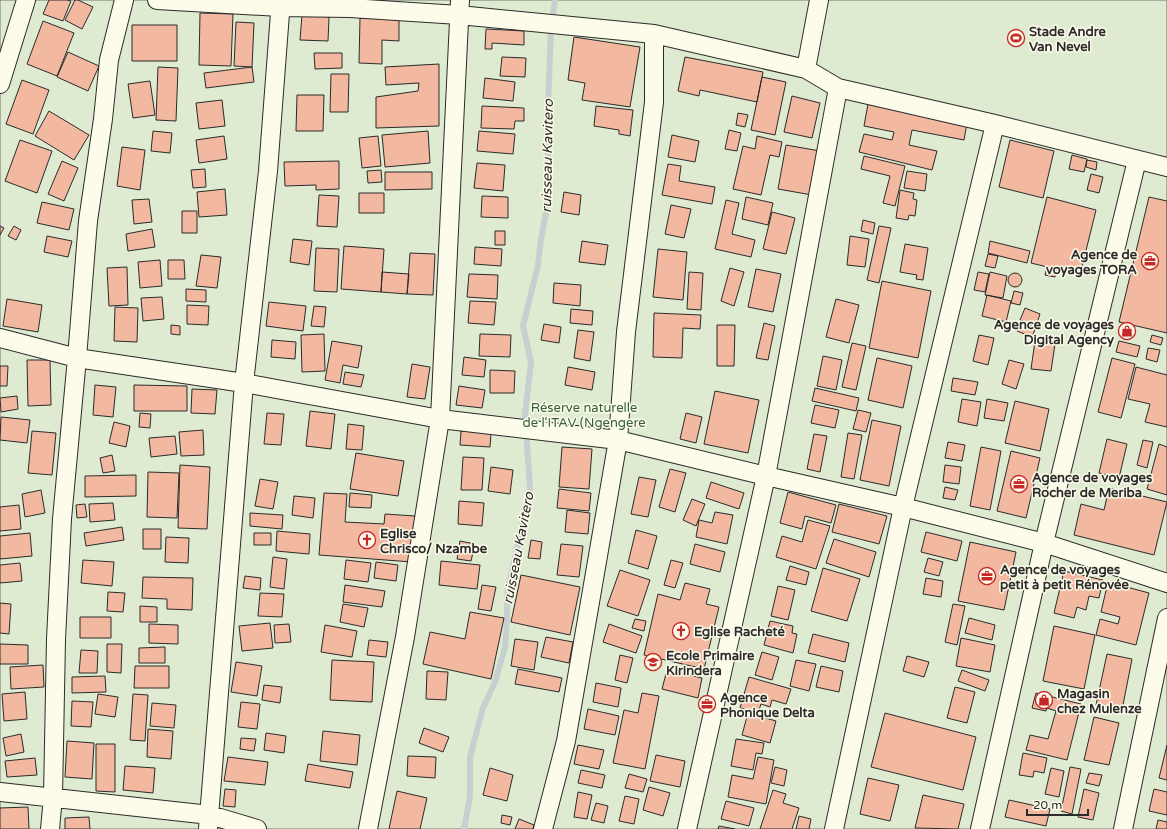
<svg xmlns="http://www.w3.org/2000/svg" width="1167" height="829" viewBox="0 0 1167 829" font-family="'Varela Round',sans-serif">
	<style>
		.green { fill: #deebd1; stroke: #74746e }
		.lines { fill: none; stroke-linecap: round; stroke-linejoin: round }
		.stream { stroke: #c7d0d0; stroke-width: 6 }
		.building { fill: #f2b8a0; stroke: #2b2b2b }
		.street-casing { stroke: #2b2b2b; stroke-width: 20 }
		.street { stroke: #fdfbea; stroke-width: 18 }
		.labels { text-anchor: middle; stroke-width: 3; stroke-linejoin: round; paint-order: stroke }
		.poi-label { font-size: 13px; font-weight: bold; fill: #2b2b2b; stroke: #fdfbea; text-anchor: start }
		.park-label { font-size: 13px; fill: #34623c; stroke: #fdfbea }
		.water-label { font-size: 14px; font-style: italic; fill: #2b2b2b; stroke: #fdfbea }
	</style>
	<rect width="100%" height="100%" fill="#fdfbea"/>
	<!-- green -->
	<path class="green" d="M 0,0 L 1167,0 L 1167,829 L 0,829 Z"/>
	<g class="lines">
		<!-- stream -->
		<path class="stream" d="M 464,829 L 470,797 L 470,757 L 483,708 L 495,682 L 505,647 L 507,622 L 507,594 L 530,488 L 525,415 L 531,362 L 523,326 L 538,265 L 541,239 L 548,202 L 548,108 L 551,28 L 555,0"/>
	</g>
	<!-- building -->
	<path class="building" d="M 49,0 L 67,0 L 71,1 L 63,21 L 43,14 Z
		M 75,0 L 78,0 L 93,7 L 82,29 L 65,20 Z
		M 200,13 L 233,14 L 231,66 L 199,65 Z
		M 302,15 L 329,17 L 328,41 L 300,40 Z
		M 360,18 L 399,19 L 399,41 L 382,40 L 382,64 L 359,63 Z
		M 43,21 L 74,33 L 57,76 L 27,64 Z
		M 236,22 L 254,23 L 252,67 L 234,66 Z
		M 132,25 L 177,25 L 177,61 L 132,61 Z
		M 486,29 L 524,31 L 524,45 L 492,43 L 492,49 L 485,49 Z
		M 574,37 L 640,47 L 630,107 L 582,100 L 585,83 L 568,80 Z
		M 68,52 L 99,66 L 88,91 L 57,77 Z
		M 314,53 L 342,53 L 342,68 L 315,69 Z
		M 502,57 L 526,58 L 525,77 L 500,76 Z
		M 685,57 L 763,72 L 757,102 L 700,90 L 699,96 L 678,91 Z
		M 439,64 L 439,126 L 376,128 L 376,97 L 418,91 L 419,83 L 386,85 L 385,67 Z
		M 158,67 L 178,68 L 176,121 L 156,120 Z
		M 252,67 L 254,82 L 206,88 L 204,73 Z
		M 331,74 L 349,74 L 348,112 L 330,112 Z
		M 762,77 L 786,82 L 775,135 L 751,130 Z
		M 485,78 L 515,82 L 513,101 L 483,98 Z
		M 22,80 L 49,90 L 33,134 L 6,124 Z
		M 150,81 L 155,115 L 133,118 L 128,84 Z
		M 297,95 L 324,95 L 323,131 L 296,131 Z
		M 792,96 L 820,103 L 812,138 L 784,132 Z
		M 222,100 L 225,126 L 199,129 L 196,103 Z
		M 868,104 L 967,123 L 964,140 L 912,130 L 909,145 L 937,151 L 932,170 L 859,152 L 864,134 L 892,140 L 894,132 L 864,126 Z
		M 482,106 L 524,108 L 524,121 L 515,121 L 514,129 L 481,128 Z
		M 596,106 L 633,110 L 630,136 L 619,134 L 619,130 L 594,126 Z
		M 49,111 L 89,135 L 74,160 L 35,136 Z
		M 738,113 L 748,115 L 745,127 L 736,125 Z
		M 729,130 L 741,133 L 737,151 L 725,149 Z
		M 153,131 L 172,133 L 170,153 L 151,151 Z
		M 428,131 L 430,163 L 385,167 L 382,135 Z
		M 479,131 L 515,134 L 513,154 L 477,151 Z
		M 672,135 L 699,141 L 695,162 L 668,157 Z
		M 224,136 L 227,159 L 199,163 L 196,140 Z
		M 378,136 L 381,166 L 362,168 L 359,138 Z
		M 757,136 L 782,142 L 779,157 L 770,155 L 761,195 L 733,189 L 743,146 L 755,149 Z
		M 20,140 L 52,151 L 37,193 L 5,181 Z
		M 1010,140 L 1054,151 L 1043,198 L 999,187 Z
		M 786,145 L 820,151 L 812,195 L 778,189 Z
		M 122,147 L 145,150 L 140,190 L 117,186 Z
		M 1072,155 L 1087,159 L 1084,172 L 1069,169 Z
		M 864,156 L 905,166 L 895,206 L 883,203 L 890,176 L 861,169 Z
		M 1087,160 L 1097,162 L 1096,170 L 1086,167 Z
		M 62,161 L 78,168 L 64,201 L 48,194 Z
		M 339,161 L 339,189 L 316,190 L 316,185 L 285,186 L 284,162 Z
		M 477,163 L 505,165 L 503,191 L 474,188 Z
		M 668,164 L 681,166 L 679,181 L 715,187 L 712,204 L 662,195 Z
		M 205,169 L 206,187 L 193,188 L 191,170 Z
		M 381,170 L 382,182 L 368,183 L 367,171 Z
		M 907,171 L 927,174 L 925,191 L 904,188 Z
		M 385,172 L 432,172 L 432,189 L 385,190 Z
		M 1091,174 L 1103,177 L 1099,193 L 1087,190 Z
		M 225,189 L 227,215 L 199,217 L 197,192 Z
		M 900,190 L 914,193 L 913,199 L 917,200 L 915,216 L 909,215 L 908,220 L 896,218 Z
		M 564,192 L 581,195 L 579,215 L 561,212 Z
		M 359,193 L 384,193 L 384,213 L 359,213 Z
		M 319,195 L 339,196 L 337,227 L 317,226 Z
		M 482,196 L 508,197 L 508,218 L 481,217 Z
		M 746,197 L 773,203 L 768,225 L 742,219 Z
		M 1047,197 L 1096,210 L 1080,275 L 1031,263 Z
		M 1149,197 L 1167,201 L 1167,333 L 1119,322 Z
		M 149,199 L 152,222 L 134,224 L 132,200 Z
		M 726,200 L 739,203 L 732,234 L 755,240 L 751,257 L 715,249 Z
		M 42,202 L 74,209 L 69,230 L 37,223 Z
		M 671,205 L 691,209 L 684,238 L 665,234 Z
		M 182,211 L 197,211 L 197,233 L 182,233 Z
		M 772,212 L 795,218 L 786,254 L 763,249 Z
		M 863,220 L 875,223 L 873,234 L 861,231 Z
		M 0,226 L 4,228 L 0,235 Z
		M 14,226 L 21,230 L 16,240 L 8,236 Z
		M 879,226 L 891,228 L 879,283 L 867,280 Z
		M 152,229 L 155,247 L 128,251 L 126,234 Z
		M 495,231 L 505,231 L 505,245 L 495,245 Z
		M 47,236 L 72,241 L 68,257 L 44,252 Z
		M 850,236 L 869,239 L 865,267 L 847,265 Z
		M 293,239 L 312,241 L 309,265 L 290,262 Z
		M 582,241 L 608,245 L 605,265 L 579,262 Z
		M 990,241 L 1030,251 L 1027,263 L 988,253 Z
		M 905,244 L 928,248 L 923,280 L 916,279 L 917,275 L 900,272 Z
		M 344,246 L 384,249 L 381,292 L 341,289 Z
		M 475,247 L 502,249 L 501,266 L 474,264 Z
		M 316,248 L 339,249 L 337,292 L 314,291 Z
		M 658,249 L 687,252 L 683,300 L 653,297 Z
		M 410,253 L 435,254 L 433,295 L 407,294 Z
		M 988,254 L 998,256 L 995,268 L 985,266 Z
		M 201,255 L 221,257 L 217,288 L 196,286 Z
		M 160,260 L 162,286 L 140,288 L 138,262 Z
		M 168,260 L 184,260 L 185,279 L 168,279 Z
		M 127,267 L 128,305 L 109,306 L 107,268 Z
		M 1047,267 L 1056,270 L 1055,277 L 1045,275 Z
		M 730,268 L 744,272 L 734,306 L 721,301 Z
		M 756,269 L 781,274 L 773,312 L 748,307 Z
		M 382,272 L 409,274 L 407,294 L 381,292 Z
		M 689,272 L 703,273 L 701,310 L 687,309 Z
		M 978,272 L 989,274 L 985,292 L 974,290 Z
		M 990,272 L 1007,276 L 1003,298 L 985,295 Z
		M1008 280a7 7 0 1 1 14 0a7 7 0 1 1-14 0Z
		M 469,274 L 498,275 L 497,299 L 467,297 Z
		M 882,281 L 931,291 L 918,358 L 869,348 Z
		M 554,283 L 581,285 L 580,306 L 553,303 Z
		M 186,289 L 206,290 L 206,302 L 186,301 Z
		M 1014,291 L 1023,293 L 1020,305 L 1011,303 Z
		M 987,295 L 1011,301 L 1006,322 L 982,316 Z
		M 162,297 L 164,319 L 143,321 L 141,298 Z
		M 7,299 L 42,305 L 38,332 L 3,326 Z
		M 836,299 L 859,305 L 849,343 L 826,337 Z
		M 470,301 L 496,302 L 494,325 L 468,323 Z
		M 269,302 L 306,306 L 303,331 L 266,326 Z
		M 187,305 L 209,306 L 208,325 L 187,324 Z
		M 314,306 L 326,307 L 324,327 L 311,326 Z
		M 115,307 L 138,308 L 137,342 L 114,341 Z
		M 1025,308 L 1040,314 L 1036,326 L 1020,320 Z
		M 571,309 L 593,311 L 592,325 L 570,323 Z
		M 654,313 L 701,315 L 700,329 L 683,328 L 682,358 L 653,357 Z
		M 1021,321 L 1036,327 L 1032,337 L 1017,331 Z
		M 764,323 L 775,326 L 768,360 L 756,358 Z
		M 544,324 L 561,327 L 559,343 L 541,340 Z
		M 171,325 L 180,326 L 180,335 L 171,334 Z
		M 717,325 L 735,325 L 734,366 L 717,366 Z
		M 1124,326 L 1132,328 L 1129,336 L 1122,334 Z
		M 578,330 L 594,332 L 590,361 L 574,358 Z
		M 324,334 L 325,371 L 302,372 L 301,335 Z
		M 480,334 L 511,335 L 510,357 L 479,356 Z
		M 979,335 L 994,338 L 988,365 L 973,361 Z
		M 1152,335 L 1163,338 L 1161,345 L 1150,342 Z
		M 272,340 L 296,342 L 295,359 L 271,357 Z
		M 332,341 L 362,346 L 358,368 L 343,365 L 340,383 L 325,380 Z
		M 1035,341 L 1055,344 L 1051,371 L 1031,369 Z
		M 1119,341 L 1140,346 L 1137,357 L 1116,352 Z
		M 852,343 L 866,346 L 856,390 L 842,387 Z
		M 1148,348 L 1160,350 L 1157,362 L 1146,359 Z
		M 823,356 L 842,360 L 836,390 L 817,386 Z
		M 464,357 L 486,360 L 484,377 L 462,375 Z
		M 877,358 L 912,366 L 903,408 L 868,400 Z
		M 1112,358 L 1135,364 L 1121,418 L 1098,412 Z
		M 27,360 L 50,360 L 51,405 L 28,406 Z
		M 1009,360 L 1024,364 L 1016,389 L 1002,384 Z
		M 412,364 L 430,367 L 425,399 L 407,397 Z
		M 0,366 L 8,366 L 7,386 L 0,386 Z
		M 568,367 L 595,372 L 592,390 L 565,385 Z
		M 1136,367 L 1167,375 L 1167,427 L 1145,422 L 1150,404 L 1128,399 Z
		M 490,370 L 515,371 L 514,393 L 490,393 Z
		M 345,372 L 364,375 L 361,387 L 343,384 Z
		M 953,378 L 978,382 L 975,395 L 951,391 Z
		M 95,385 L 116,387 L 113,417 L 93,415 Z
		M 134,385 L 187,386 L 187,411 L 134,411 Z
		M 459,386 L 485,390 L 482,408 L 456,405 Z
		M 815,388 L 859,398 L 856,411 L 812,401 Z
		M 192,389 L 217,390 L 215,414 L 191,413 Z
		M 715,391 L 759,400 L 748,453 L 704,444 Z
		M 17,396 L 18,409 L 1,412 L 0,398 Z
		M 962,399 L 981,402 L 977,426 L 958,422 Z
		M 987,399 L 1008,403 L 1004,421 L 984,418 Z
		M 1015,401 L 1049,409 L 1040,451 L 1005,443 Z
		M 815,405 L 839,410 L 835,428 L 811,423 Z
		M 858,410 L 871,413 L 866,432 L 853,429 Z
		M 310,411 L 335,414 L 331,449 L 306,446 Z
		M 140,413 L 151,414 L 150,428 L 139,427 Z
		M 267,413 L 284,414 L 281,445 L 264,444 Z
		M 686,413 L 702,417 L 696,443 L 680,439 Z
		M 1,417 L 30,420 L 27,443 L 0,440 Z
		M 872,420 L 901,426 L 889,486 L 860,480 Z
		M 114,422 L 130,426 L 126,447 L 109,443 Z
		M 348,424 L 364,426 L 362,450 L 346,449 Z
		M 203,430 L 204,455 L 181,456 L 179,432 Z
		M 32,431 L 56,433 L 52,475 L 28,473 Z
		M 461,431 L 491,433 L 490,447 L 460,445 Z
		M 848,433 L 862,435 L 854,479 L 841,477 Z
		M 814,434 L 827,436 L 820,472 L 807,469 Z
		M 175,436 L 177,454 L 151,457 L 149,438 Z
		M 1107,439 L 1127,444 L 1119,478 L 1099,473 Z
		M 1143,440 L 1153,442 L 1147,468 L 1137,465 Z
		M 948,442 L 965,445 L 962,461 L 945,458 Z
		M 1159,444 L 1167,447 L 1167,495 L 1147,489 Z
		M 562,447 L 592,449 L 589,489 L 559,487 Z
		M 981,447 L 1001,451 L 990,510 L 970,506 Z
		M 1011,451 L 1040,458 L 1026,518 L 997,511 Z
		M 356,453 L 404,461 L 398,496 L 350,489 Z
		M 112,455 L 115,471 L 103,473 L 100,458 Z
		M 463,457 L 484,458 L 482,490 L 461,490 Z
		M 180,465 L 210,467 L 207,529 L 178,528 Z
		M 945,465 L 961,467 L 959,484 L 943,482 Z
		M 491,467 L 513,470 L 510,494 L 488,491 Z
		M 670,469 L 686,473 L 675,512 L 659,507 Z
		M 148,472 L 179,473 L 177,518 L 147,517 Z
		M 136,475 L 136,496 L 85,497 L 85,476 Z
		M 639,477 L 656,480 L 648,517 L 631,514 Z
		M 260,479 L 278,482 L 273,509 L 255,506 Z
		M 711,482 L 744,493 L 739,509 L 706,498 Z
		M 945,487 L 958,490 L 955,500 L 943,498 Z
		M 1109,488 L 1167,502 L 1154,555 L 1074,535 L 1081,504 L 1104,510 Z
		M 559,489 L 591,493 L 589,511 L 557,508 Z
		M 41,490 L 45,513 L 25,517 L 22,494 Z
		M 788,492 L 836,505 L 831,523 L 805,516 L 802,529 L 780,523 Z
		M 324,493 L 347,494 L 345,522 L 384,524 L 385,514 L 415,516 L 412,562 L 319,555 Z
		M 350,493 L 372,495 L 371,508 L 349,507 Z
		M 294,496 L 315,498 L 313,518 L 292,515 Z
		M 692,499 L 705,504 L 696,526 L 683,520 Z
		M 459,501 L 484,503 L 482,526 L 458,524 Z
		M 113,503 L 115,520 L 90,522 L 89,504 Z
		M 85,504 L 87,517 L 77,518 L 76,505 Z
		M 839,504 L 887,516 L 879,544 L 832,532 Z
		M 19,505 L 21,529 L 0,531 L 0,507 Z
		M 567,510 L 590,513 L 588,534 L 565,532 Z
		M 715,512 L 733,515 L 727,544 L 696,537 L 699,520 L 712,523 Z
		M 250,513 L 283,515 L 282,529 L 250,526 Z
		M 808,520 L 830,526 L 816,569 L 776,557 L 782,536 L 802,542 Z
		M 122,527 L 124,540 L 86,546 L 84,533 Z
		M 143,529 L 161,529 L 161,549 L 143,549 Z
		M 636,530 L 657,536 L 648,569 L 628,563 Z
		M 277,531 L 310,534 L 309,554 L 276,551 Z
		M 926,532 L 962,541 L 957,561 L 921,552 Z
		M 30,533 L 32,556 L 0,559 L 0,536 Z
		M 254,533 L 271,533 L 271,545 L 254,545 Z
		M 166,537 L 189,538 L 188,563 L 165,562 Z
		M 834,539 L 876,552 L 869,577 L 826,563 Z
		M 531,540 L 542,542 L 540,559 L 528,558 Z
		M 460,541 L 475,544 L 471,561 L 457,559 Z
		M 970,542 L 1016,552 L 1004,610 L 958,601 Z
		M 561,544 L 583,546 L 579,577 L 557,575 Z
		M 695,544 L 725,552 L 720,572 L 690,564 Z
		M 273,557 L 287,559 L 284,589 L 270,587 Z
		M 928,558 L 943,562 L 939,576 L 924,572 Z
		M 83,560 L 114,562 L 112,586 L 81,583 Z
		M 346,560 L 371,563 L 368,582 L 344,579 Z
		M 671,560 L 683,563 L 675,588 L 664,585 Z
		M 441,561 L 480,565 L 477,589 L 439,585 Z
		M 376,562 L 398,565 L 396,581 L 374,578 Z
		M 20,563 L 22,581 L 0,583 L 0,565 Z
		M 790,566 L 809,572 L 806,585 L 786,580 Z
		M 823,568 L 860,579 L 847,621 L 811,611 Z
		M 620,570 L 650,580 L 638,616 L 607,606 Z
		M 1064,571 L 1103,580 L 1099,598 L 1089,596 L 1086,610 L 1077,607 L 1074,618 L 1054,613 Z
		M 521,575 L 580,587 L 570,635 L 511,622 Z
		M 245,576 L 261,578 L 260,590 L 243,588 Z
		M 143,577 L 193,578 L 192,610 L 167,609 L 167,599 L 142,598 Z
		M 926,578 L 943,581 L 941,597 L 923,594 Z
		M 1108,582 L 1149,593 L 1136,645 L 1096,635 L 1100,619 L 1118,624 L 1120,617 L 1101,612 Z
		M 685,583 L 710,589 L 706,604 L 719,607 L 704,669 L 644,655 L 658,594 L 680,600 Z
		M 345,585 L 385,591 L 382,607 L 343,602 Z
		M 482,585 L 496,587 L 491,611 L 478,609 Z
		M 778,586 L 795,590 L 788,620 L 771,616 Z
		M 108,592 L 125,593 L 123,612 L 107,611 Z
		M 260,593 L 284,594 L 282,617 L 258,616 Z
		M 0,603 L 11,604 L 9,634 L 0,633 Z
		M 343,604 L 368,608 L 364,627 L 340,622 Z
		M 953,604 L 965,606 L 957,645 L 945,642 Z
		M 140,606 L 157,607 L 157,622 L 140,622 Z
		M 470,612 L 504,618 L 491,679 L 423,664 L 430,632 L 465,639 Z
		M 80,617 L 111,617 L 111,638 L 80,638 Z
		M 969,618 L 995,625 L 992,640 L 965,633 Z
		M 635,619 L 646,621 L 644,631 L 632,628 Z
		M 770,621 L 793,626 L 792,633 L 797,634 L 793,653 L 764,645 Z
		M 270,623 L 273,648 L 242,651 L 239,626 Z
		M 149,624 L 178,625 L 178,644 L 149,643 Z
		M 289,624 L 291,642 L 275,643 L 274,625 Z
		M 609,624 L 642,636 L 636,653 L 603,642 Z
		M 325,625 L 357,631 L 352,657 L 321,652 Z
		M 1054,626 L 1095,635 L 1084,689 L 1043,681 Z
		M 813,634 L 849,643 L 845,662 L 808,653 Z
		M 546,637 L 573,642 L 569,663 L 541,657 Z
		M 961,638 L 995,645 L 990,672 L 956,666 Z
		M 515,639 L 538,642 L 534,670 L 511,666 Z
		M 369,640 L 388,642 L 386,657 L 367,655 Z
		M 0,644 L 28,645 L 28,664 L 0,664 Z
		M 107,644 L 122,644 L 121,673 L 107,672 Z
		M 165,647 L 165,663 L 139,663 L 139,648 Z
		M 81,650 L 98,651 L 97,673 L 79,673 Z
		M 762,652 L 779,657 L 772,680 L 755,675 Z
		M 1107,654 L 1132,659 L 1122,710 L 1096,705 Z
		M 620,655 L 633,658 L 627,683 L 615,680 Z
		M 907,656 L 929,662 L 924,677 L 903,671 Z
		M 332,660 L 374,662 L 372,702 L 330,700 Z
		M 796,660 L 816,664 L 809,691 L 790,686 Z
		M 236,662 L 262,666 L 257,696 L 231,692 Z
		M 43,665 L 44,687 L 11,689 L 10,667 Z
		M 135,666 L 169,666 L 169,688 L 134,688 Z
		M 821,666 L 843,671 L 839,692 L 816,687 Z
		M 518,669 L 562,678 L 559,692 L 515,684 Z
		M 667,670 L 702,678 L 698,698 L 662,689 Z
		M 962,670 L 989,680 L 985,691 L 958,681 Z
		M 427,671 L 448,672 L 446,700 L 426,699 Z
		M 105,676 L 106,692 L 72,693 L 72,677 Z
		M 749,677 L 791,689 L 786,704 L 772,700 L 770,707 L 761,704 L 758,713 L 740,708 Z
		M 596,683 L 621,688 L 618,707 L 593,702 Z
		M 264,685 L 282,687 L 280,703 L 262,700 Z
		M 955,687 L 975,692 L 967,723 L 947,718 Z
		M 25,692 L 27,719 L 4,721 L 2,694 Z
		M 642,693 L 659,696 L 645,769 L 613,763 L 624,710 L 638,713 Z
		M 1036,693 L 1081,704 L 1067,760 L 1026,750 L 1030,735 L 1048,739 L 1056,711 L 1047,708 L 1046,711 L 1032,708 Z
		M 98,694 L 118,697 L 115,717 L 95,714 Z
		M 133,694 L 148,695 L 145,741 L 130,740 Z
		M 72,701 L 93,702 L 91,727 L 71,726 Z
		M 241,702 L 260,704 L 257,729 L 238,727 Z
		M 152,703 L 176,705 L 174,728 L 150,726 Z
		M 588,709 L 619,716 L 615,735 L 584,729 Z
		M 748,713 L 776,721 L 770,743 L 742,735 Z
		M 885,713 L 976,737 L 963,790 L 871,767 Z
		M 1094,717 L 1119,723 L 1109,765 L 1084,760 Z
		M 424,728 L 449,737 L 443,752 L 419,743 Z
		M 148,729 L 173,731 L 171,759 L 147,757 Z
		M 323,731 L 360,735 L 357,765 L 320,761 Z
		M 266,733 L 286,736 L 284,753 L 264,750 Z
		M 21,734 L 24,752 L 6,756 L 3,738 Z
		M 241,738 L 256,739 L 254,751 L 240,749 Z
		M 736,739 L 764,743 L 762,754 L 756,753 L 753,770 L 731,766 Z
		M 67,741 L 94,743 L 92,779 L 65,777 Z
		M 96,744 L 115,744 L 115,792 L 96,791 Z
		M 578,745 L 604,750 L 599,769 L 574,764 Z
		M 1167,745 L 1167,780 L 1159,778 Z
		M 1023,753 L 1047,758 L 1044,773 L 1034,771 L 1033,777 L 1019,775 Z
		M 656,755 L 685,761 L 680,787 L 650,781 Z
		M 408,756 L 436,757 L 435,778 L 407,776 Z
		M 228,757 L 268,762 L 265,785 L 224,781 Z
		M 758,757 L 774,760 L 766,804 L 728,797 L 732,775 L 753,779 Z
		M 35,758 L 37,775 L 7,777 L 5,761 Z
		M 308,764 L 353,772 L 350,788 L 305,781 Z
		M 125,766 L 155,768 L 153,793 L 123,790 Z
		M 775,767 L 787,770 L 784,786 L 771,783 Z
		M 1070,767 L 1081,769 L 1072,814 L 1061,811 Z
		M 490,768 L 513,775 L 507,801 L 483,795 Z
		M 1051,768 L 1064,771 L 1059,797 L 1045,794 Z
		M 581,770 L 605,775 L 602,788 L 578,783 Z
		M 1089,773 L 1102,775 L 1099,786 L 1086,783 Z
		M 629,774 L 647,779 L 643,792 L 625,788 Z
		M 868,778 L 899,785 L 890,821 L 860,814 Z
		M 649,787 L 670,793 L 663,816 L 643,810 Z
		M 225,789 L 236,790 L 235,807 L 223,806 Z
		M 1084,789 L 1099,793 L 1093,820 L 1078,817 Z
		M 1154,789 L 1167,792 L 1167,815 L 1149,811 Z
		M 773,790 L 786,794 L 783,803 L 799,808 L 792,829 L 760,829 Z
		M 397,791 L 427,798 L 420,829 L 389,829 Z
		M 578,792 L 592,795 L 587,819 L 574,817 Z
		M 923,795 L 964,804 L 958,829 L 915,828 Z
		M 625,796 L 639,799 L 634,824 L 619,821 Z
		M 1009,800 L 1050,809 L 1046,826 L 1005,817 Z
		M 726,801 L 754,808 L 749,826 L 721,819 Z
		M 596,803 L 608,806 L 604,823 L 591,820 Z
		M 28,807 L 29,829 L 0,829 L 0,808 Z
		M 502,815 L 512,817 L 510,825 L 501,823 Z
		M 799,816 L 811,819 L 809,829 L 796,829 Z
		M 89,817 L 90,829 L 65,829 L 65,818 Z
		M 519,819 L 534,825 L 533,829 L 515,829 Z
		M 1158,820 L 1167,822 L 1167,829 L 1156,829 Z
		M 719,826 L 735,829 L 718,829 Z"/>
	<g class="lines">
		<!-- street casing -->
		<g class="street-casing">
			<path id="street" d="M 157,0 L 280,7 L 350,8 L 459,15 L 654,34 L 806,69 L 838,88 L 995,124 L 1167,167
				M 806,69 L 819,0
				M 0,84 L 26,0
				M 0,338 L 77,358 L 244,383 L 440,419 L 618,440 L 766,476 L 903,507 L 1044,543 L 1167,583
				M 0,792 L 210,815 L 257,829
				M 50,829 L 53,797 L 56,639 L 62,519 L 77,358 L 88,221 L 103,119 L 109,60 L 124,0
				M 208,829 L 244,383 L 268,171 L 281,0
				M 368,829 L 405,637 L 440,419 L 460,0
				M 543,829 L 566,741 L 618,440 L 626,332 L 654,102 L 654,34
				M 687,829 L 766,476 L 838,88
				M 834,829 L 903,507 L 995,124
				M 980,829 L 1044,543 L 1137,160
				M 1123,829 L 1167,618"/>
		</g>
		<!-- street -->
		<use href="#street" class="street"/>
	</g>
	<!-- icons -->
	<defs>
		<g id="stadium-ring" transform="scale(0.9)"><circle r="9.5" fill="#fdfbea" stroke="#c62828" stroke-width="1.5"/><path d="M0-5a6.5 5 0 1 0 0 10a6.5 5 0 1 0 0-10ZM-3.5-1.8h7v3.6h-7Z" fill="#c62828"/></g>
		<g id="office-ring" transform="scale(0.9)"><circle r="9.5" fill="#fdfbea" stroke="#c62828" stroke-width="1.5"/><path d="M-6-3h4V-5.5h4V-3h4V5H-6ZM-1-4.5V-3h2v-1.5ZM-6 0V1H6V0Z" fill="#c62828"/></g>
		<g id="shop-ring" transform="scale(0.9)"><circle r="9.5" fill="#fdfbea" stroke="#c62828" stroke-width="1.5"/><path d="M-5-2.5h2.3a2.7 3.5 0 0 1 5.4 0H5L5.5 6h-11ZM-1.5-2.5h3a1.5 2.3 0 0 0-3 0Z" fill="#c62828"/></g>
		<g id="church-ring" transform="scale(0.9)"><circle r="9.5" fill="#fdfbea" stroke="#c62828" stroke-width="1.5"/><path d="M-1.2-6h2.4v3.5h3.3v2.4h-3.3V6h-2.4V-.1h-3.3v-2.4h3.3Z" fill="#c62828"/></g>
		<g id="school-ring" transform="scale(0.9)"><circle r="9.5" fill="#fdfbea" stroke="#c62828" stroke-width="1.5"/><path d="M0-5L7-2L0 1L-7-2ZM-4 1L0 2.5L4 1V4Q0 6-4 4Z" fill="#c62828"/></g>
	</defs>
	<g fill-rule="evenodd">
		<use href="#stadium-ring" x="1016" y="38"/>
		<use href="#office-ring" x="1150" y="261"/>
		<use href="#shop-ring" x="1127" y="331"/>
		<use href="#office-ring" x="1019" y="484"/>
		<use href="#church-ring" x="367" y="540"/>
		<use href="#office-ring" x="987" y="576"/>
		<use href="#church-ring" x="681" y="631"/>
		<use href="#school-ring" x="653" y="662"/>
		<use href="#shop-ring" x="1044" y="700"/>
		<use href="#office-ring" x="707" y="704"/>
	</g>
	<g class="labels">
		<!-- poi labels -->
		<g class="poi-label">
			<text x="1029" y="36">Stade Andre<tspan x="1029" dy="15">Van Nevel</tspan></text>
			<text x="1137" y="259" text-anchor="end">Agence de<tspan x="1137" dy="15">voyages TORA</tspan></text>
			<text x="1114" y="329" text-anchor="end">Agence de voyages<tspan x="1114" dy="15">Digital Agency</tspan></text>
			<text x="1032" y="482">Agence de voyages<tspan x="1032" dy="15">Rocher de Meriba</tspan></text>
			<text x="380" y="538">Eglise<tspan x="380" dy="15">Chrisco/ Nzambe</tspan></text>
			<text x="1000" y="574">Agence de voyages<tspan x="1000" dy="15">petit à petit Rénovée</tspan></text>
			<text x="694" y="636">Eglise Racheté</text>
			<text x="666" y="660">Ecole Primaire<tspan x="666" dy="15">Kirindera</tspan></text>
			<text x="1057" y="698">Magasin<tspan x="1057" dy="15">chez Mulenze</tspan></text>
			<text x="720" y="702">Agence<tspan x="720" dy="15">Phonique Delta</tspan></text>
		</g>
		<!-- park labels -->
		<g class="park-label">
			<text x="584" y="412">Réserve naturelle<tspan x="584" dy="15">de l'ITAV (Ngengere</tspan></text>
		</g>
		<!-- water labels -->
		<g class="water-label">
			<text transform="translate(547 156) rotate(-89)" y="5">ruisseau Kavitero</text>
			<text transform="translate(518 548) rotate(-79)" y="5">ruisseau Kavitero</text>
		</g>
	</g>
	<!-- scale -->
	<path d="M1027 809v6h61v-6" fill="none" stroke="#2b2b2b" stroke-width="2"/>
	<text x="1033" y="809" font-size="12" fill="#2b2b2b" stroke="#fdfbea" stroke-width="3" paint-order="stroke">20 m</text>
</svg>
